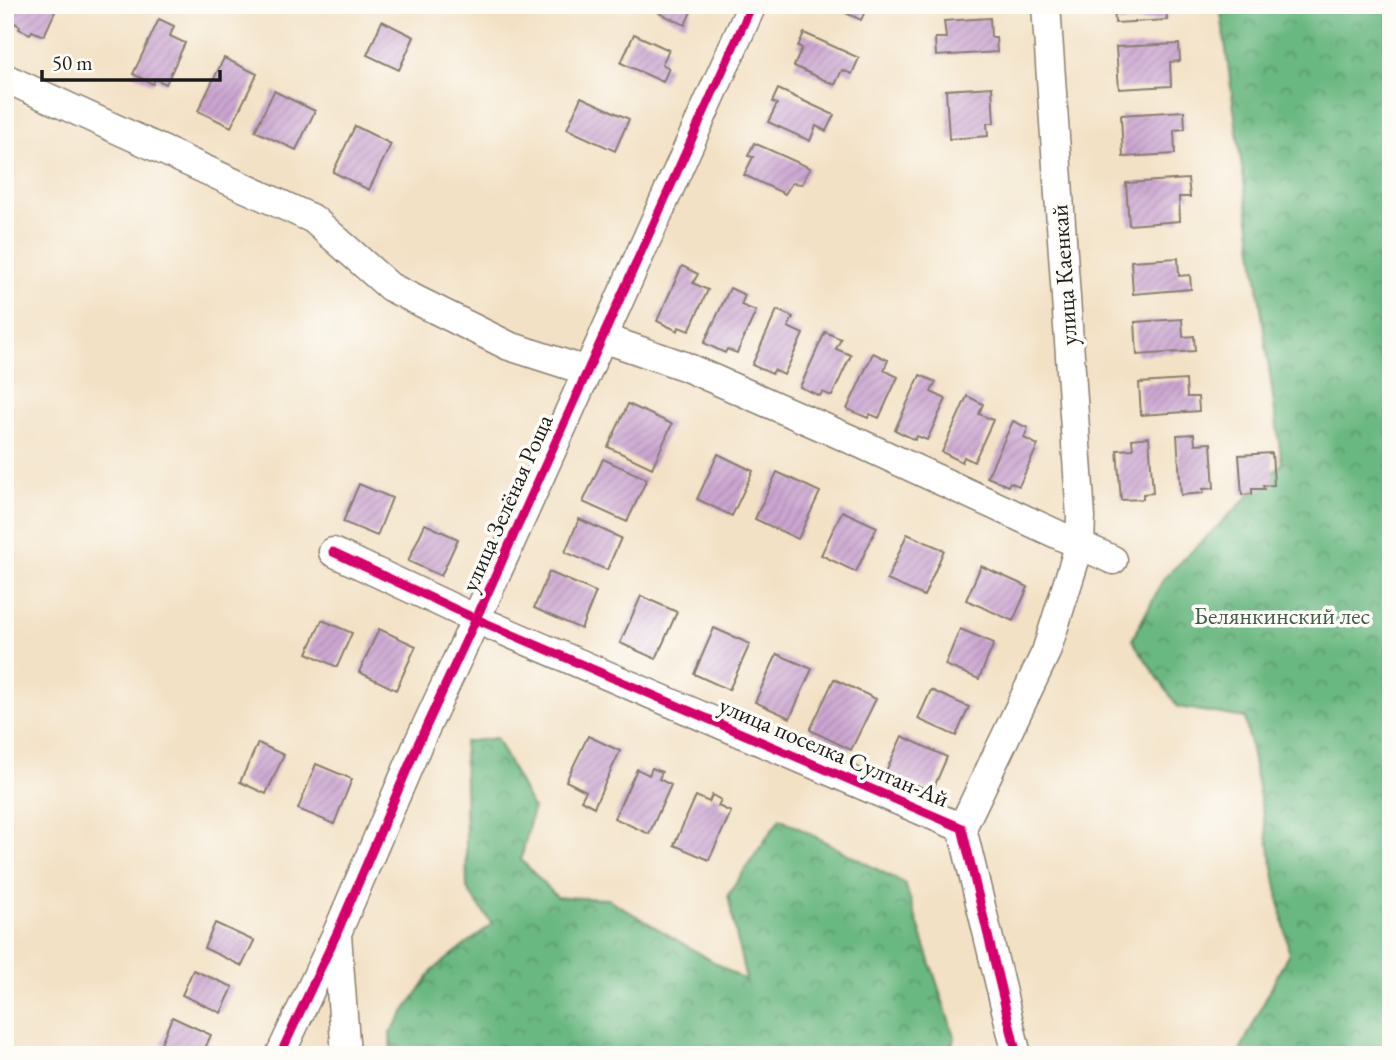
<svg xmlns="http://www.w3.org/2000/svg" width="1396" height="1060" viewBox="0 0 1396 1060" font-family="'EB Garamond',serif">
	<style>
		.forest { fill: url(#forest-crowns); stroke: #446a4e; stroke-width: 2 }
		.building { fill: url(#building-hatch) }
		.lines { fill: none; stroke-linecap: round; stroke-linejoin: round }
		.minor-casing { stroke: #887e70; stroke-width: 31 }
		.minor { stroke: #fff; stroke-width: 28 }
		.cycleway-casing { stroke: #fdfcf7; stroke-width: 13 }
		.cycleway { stroke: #d6006c; stroke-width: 9 }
		.labels { text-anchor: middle; stroke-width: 7; stroke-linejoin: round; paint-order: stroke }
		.street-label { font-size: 24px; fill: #1c1c1c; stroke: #fdfcf7 }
		.park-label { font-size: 24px; fill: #405d48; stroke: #fdfcf7 }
	</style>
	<defs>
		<pattern id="forest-crowns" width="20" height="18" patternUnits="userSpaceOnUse" patternTransform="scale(1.75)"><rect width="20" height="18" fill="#6bb881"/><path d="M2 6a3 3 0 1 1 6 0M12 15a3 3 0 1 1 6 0" fill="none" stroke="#579569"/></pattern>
		<pattern id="building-hatch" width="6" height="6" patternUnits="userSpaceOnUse" patternTransform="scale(1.75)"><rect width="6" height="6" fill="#cba5d0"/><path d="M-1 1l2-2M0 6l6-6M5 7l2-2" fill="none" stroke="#ae8db2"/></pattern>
	</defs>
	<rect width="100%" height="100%" fill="#fdfcf7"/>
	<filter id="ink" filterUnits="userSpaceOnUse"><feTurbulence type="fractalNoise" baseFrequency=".0143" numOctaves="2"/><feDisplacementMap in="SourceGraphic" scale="14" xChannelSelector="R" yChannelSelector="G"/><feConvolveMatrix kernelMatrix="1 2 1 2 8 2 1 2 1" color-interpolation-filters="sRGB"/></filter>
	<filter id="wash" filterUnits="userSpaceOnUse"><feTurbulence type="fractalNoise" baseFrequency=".00686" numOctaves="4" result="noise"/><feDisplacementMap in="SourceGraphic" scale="28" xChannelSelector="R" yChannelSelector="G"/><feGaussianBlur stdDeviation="1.57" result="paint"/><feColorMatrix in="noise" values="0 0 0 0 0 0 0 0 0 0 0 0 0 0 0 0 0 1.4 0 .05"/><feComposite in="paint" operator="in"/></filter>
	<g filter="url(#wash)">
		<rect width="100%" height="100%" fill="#f3e1c5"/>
		<!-- forest -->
		<path class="forest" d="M 1220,5 L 1391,5 L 1391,1055 L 1238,1055 L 1289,952 L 1245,718 L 1178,707 L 1132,640 L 1164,578 L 1282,464 Z
			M 496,738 L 533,809 L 521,860 L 557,897 L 608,899 L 746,981 L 728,895 L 780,818 L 905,884 L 955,1039 L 945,1055 L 391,1055 L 390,1033 L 433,970 L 492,924 L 467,889 L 464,742 Z"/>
		<g id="blocks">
			<!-- building -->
			<path class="building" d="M 16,5 L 58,5 L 44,36 L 32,31 L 30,34 L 19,29 L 20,26 L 9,20 Z
				M 662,5 L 694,5 L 685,25 L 659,13 Z
				M 829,5 L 868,5 L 861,20 Z
				M 1114,5 L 1166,5 L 1167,20 L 1115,23 Z
				M 990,18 L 991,37 L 996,37 L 997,52 L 936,56 L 935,38 L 946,38 L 944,21 Z
				M 159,19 L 174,26 L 170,36 L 185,43 L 166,84 L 155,79 L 153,84 L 133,74 Z
				M 382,21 L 414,37 L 399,70 L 367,55 Z
				M 804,33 L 859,58 L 852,74 L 842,70 L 835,85 L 794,66 L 802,48 L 798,46 Z
				M 634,34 L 669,50 L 662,64 L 669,68 L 663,82 L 621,63 Z
				M 1179,44 L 1180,61 L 1170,62 L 1171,86 L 1119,89 L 1116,47 Z
				M 224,58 L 257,74 L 231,127 L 198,111 Z
				M 992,87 L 994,123 L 987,123 L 988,136 L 949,139 L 946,90 Z
				M 778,89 L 834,115 L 826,131 L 816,126 L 810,141 L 768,122 L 777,104 L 772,102 Z
				M 274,91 L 315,111 L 296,150 L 255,131 Z
				M 581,97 L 629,119 L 615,151 L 567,129 Z
				M 1184,111 L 1185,129 L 1174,130 L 1175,154 L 1123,157 L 1121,115 Z
				M 355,126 L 391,144 L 369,190 L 333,172 Z
				M 754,143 L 810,168 L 802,184 L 792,183 L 785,194 L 744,175 L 753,157 L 748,156 Z
				M 1188,179 L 1190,197 L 1179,197 L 1180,221 L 1129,225 L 1126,183 Z
				M 1178,258 L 1179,276 L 1190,275 L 1191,289 L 1133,294 L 1131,261 Z
				M 682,266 L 698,274 L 693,283 L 708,290 L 689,331 L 679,327 L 678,331 L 657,321 Z
				M 730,288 L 745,295 L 741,305 L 756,311 L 737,353 L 727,349 L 725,353 L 704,343 Z
				M 777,310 L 793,317 L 788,327 L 803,334 L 784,375 L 774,370 L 772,374 L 752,365 Z
				M 1182,319 L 1183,337 L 1194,336 L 1195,351 L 1137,355 L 1135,322 Z
				M 825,332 L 841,339 L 836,349 L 851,355 L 832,396 L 822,392 L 820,396 L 800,387 Z
				M 873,353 L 888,360 L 884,370 L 898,377 L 879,418 L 870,414 L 868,418 L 847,409 Z
				M 920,375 L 936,382 L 931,392 L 946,399 L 927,440 L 917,436 L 915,440 L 895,430 Z
				M 1186,380 L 1187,397 L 1198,397 L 1199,411 L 1141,415 L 1139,383 Z
				M 967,396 L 983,404 L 979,414 L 993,420 L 974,462 L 964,457 L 962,462 L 942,452 Z
				M 628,404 L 672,424 L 652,468 L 608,447 Z
				M 1013,421 L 1028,428 L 1024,438 L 1038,445 L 1019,486 L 1010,482 L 1008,486 L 987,477 Z
				M 1194,434 L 1195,444 L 1211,443 L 1214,488 L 1203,489 L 1204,493 L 1181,495 L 1177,435 Z
				M 1149,437 L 1153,493 L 1143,494 L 1143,499 L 1121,500 L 1117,450 L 1133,449 L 1132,439 Z
				M 1272,453 L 1274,485 L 1263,486 L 1264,489 L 1252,489 L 1252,494 L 1242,495 L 1239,455 Z
				M 718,454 L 753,471 L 732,516 L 697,499 Z
				M 603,459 L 647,479 L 627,522 L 583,502 Z
				M 777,472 L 820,492 L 798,539 L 755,519 Z
				M 359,484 L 392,498 L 377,536 L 343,522 Z
				M 842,511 L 877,527 L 856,572 L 821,555 Z
				M 579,519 L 621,538 L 607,570 L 565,552 Z
				M 425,524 L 458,539 L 441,576 L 408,561 Z
				M 907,534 L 944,550 L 924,596 L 887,580 Z
				M 981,566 L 1028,587 L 1013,621 L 966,600 Z
				M 549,572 L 596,592 L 581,629 L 534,608 Z
				M 641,596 L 677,612 L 656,659 L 620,643 Z
				M 322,620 L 352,633 L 337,667 L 307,653 Z
				M 714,628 L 750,644 L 729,690 L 694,674 Z
				M 379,629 L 416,646 L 396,690 L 359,672 Z
				M 960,629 L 994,643 L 979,679 L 945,665 Z
				M 777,654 L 812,669 L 790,718 L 755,702 Z
				M 834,679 L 876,699 L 851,750 L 810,730 Z
				M 931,690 L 969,707 L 956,736 L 918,719 Z
				M 588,736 L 620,751 L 594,807 L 581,800 L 586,791 L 566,781 Z
				M 902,736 L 947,757 L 932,792 L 886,771 Z
				M 258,743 L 284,755 L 266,794 L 240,782 Z
				M 316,764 L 352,779 L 334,824 L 298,809 Z
				M 652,768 L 662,772 L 659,779 L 671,785 L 649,834 L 614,818 L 637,769 L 649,775 Z
				M 712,795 L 721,800 L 718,806 L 731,812 L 709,860 L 674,845 L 696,796 L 709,802 Z
				M 215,923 L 254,941 L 242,966 L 204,948 Z
				M 193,970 L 233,987 L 221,1013 L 182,995 Z
				M 172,1017 L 211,1035 L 202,1055 L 188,1055 L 161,1043 Z"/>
		</g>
	</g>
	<g filter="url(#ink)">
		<use href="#blocks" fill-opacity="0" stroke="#887e70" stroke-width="2"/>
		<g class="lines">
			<!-- minor casing -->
			<g class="minor-casing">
				<path id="minor" d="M 5,78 L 313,219 L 390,287 L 509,346 L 587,371
					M 603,338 L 684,366 L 859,443 L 1113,560
					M 333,552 L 476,619 L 962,828 L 1017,1055
					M 962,828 L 1046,652 L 1080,544 L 1081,517 L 1046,5
					M 337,935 L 346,1055
					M 280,1055 L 337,933 L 418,744 L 476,619 L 752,5"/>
			</g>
			<!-- minor -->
			<use href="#minor" class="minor"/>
			<!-- cycleway casing -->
			<g class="cycleway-casing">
				<path id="cycleway" d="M 333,552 L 476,619 L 962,828 L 1017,1055
					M 280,1055 L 337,933 L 418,744 L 476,619 L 752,5"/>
			</g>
			<!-- cycleway -->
			<use href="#cycleway" class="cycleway"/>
		</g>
	</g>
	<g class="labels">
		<!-- street labels -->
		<g class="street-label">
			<text transform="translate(1064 275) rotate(-94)" y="8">улица Каенкай</text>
			<text transform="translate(507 503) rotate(-66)" y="8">улица Зелёная Роща</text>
			<text transform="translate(834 752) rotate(23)" y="8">улица поселка Султан-Ай</text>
		</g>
		<!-- park labels -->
		<g class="park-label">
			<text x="1282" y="624">Белянкинский лес</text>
		</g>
	</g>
	<!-- margin -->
	<rect width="1396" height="1060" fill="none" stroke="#fdfcf7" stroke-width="28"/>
	<!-- scale -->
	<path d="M42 70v10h178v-10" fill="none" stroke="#1c1c1c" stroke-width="3.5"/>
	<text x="52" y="70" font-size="21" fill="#1c1c1c" stroke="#fdfcf7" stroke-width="5" paint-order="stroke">50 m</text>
</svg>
